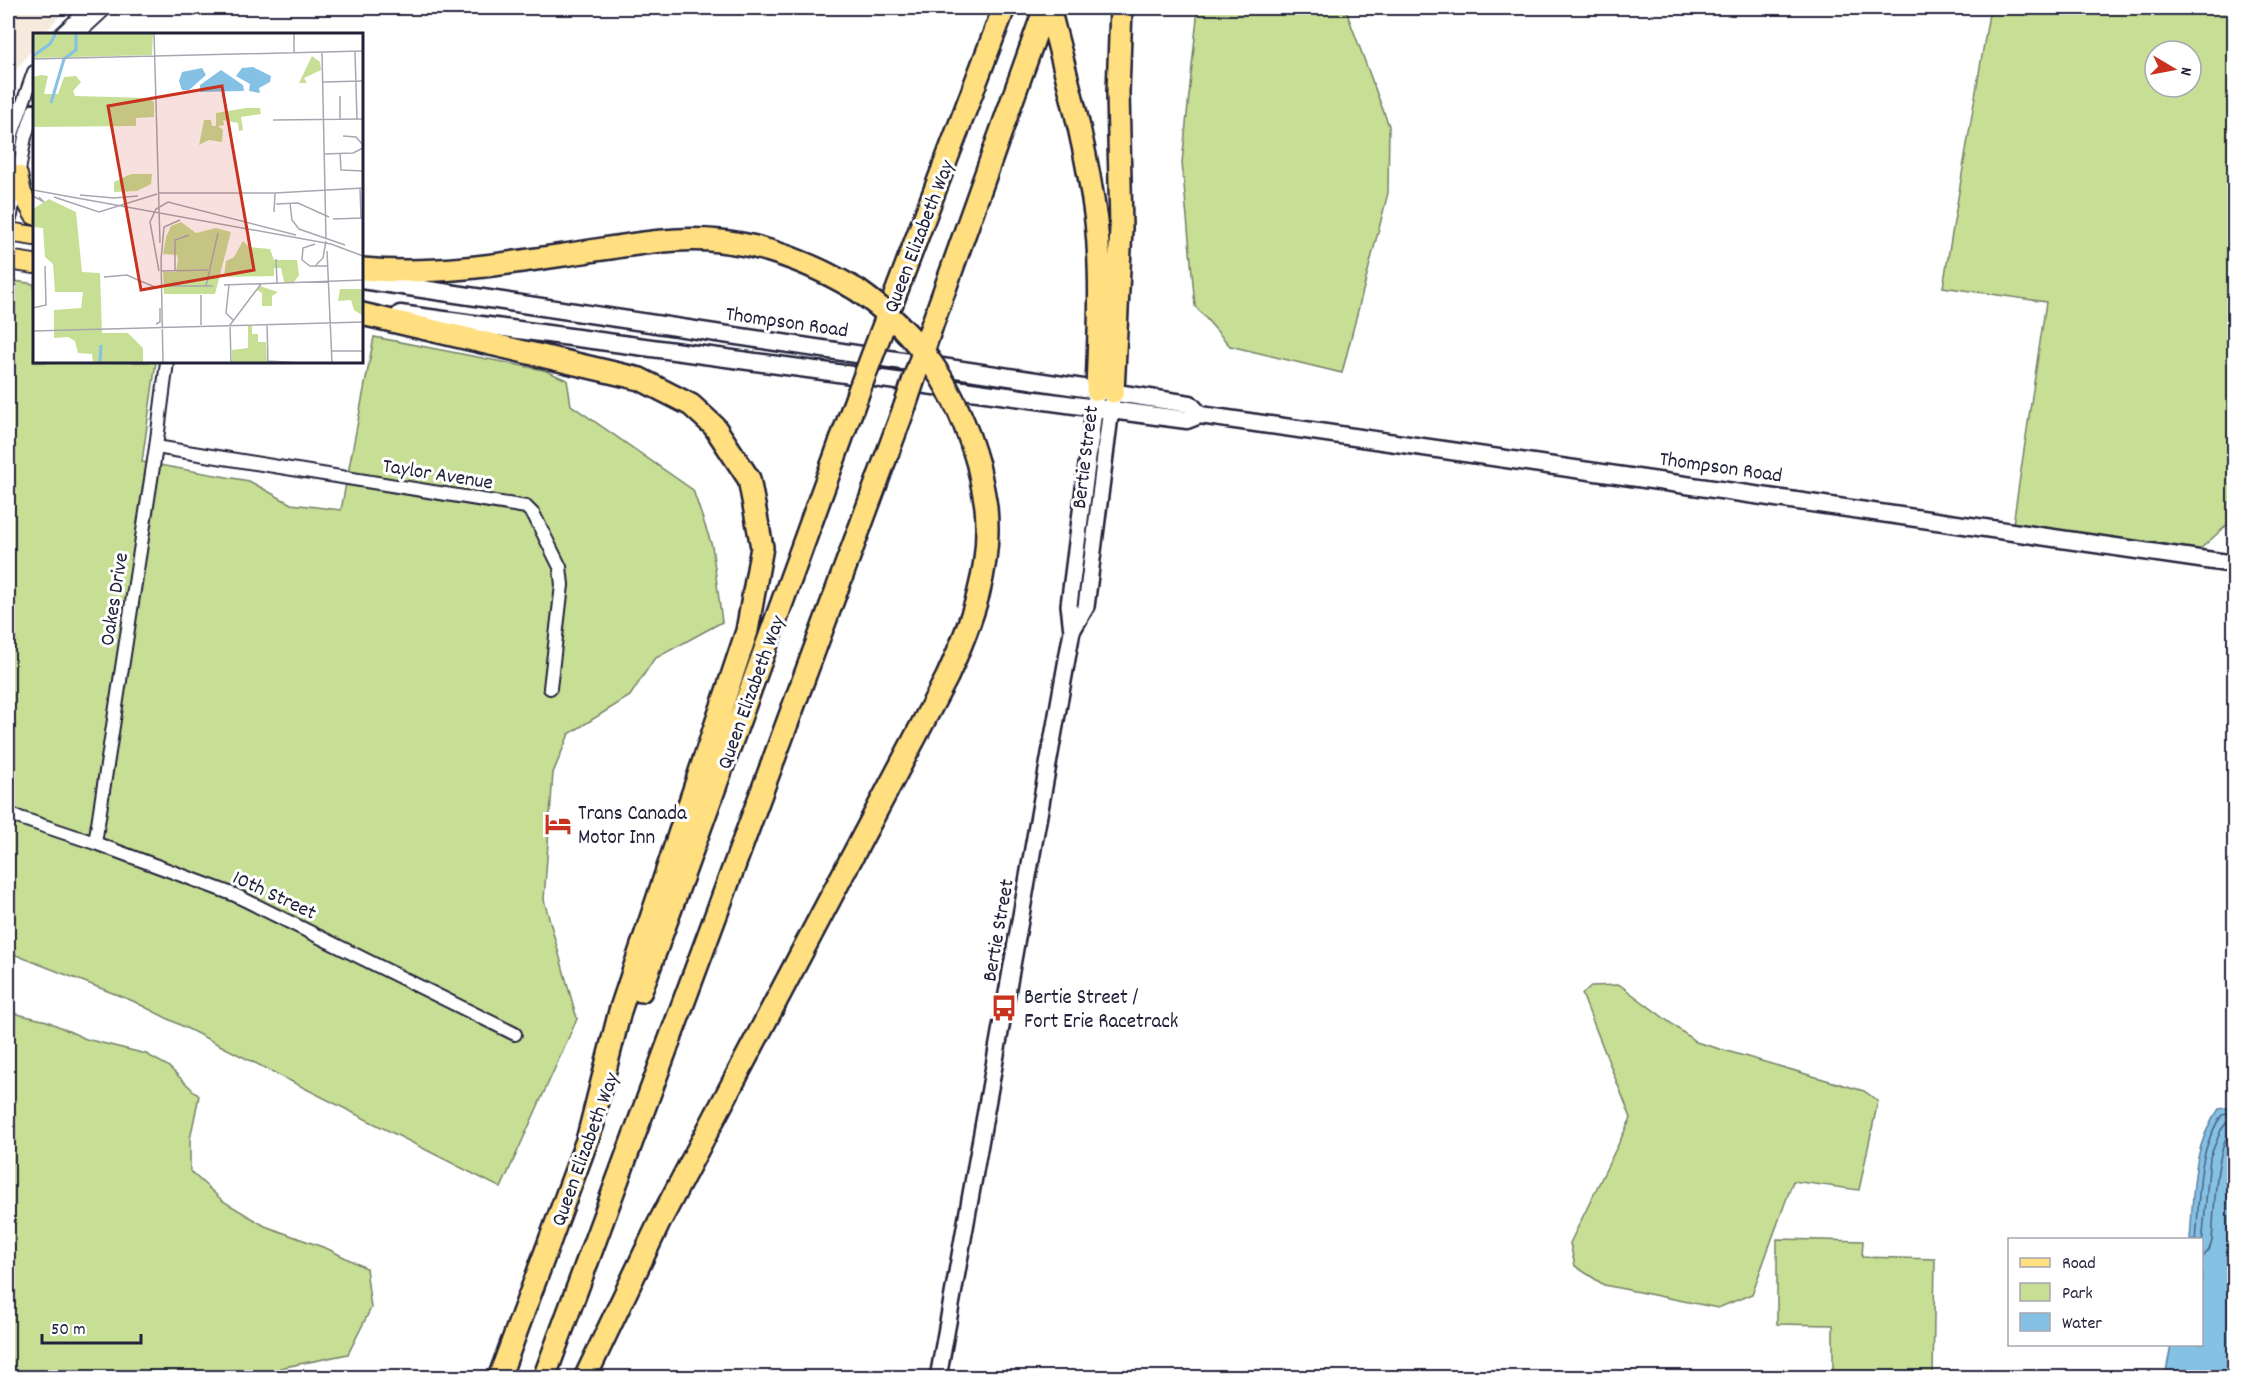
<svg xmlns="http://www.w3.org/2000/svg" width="2242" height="1385" viewBox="0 0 2242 1385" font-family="Dekko,sans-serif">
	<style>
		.built { fill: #f6eade }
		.green { fill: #c6df95; stroke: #748068; stroke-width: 1.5; fill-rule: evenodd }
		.water { fill: #85c1e5; stroke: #5d81a1; stroke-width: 1.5 }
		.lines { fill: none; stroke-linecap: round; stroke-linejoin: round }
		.shore { stroke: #4a627f; stroke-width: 1.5 }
		.minor-casing { stroke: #22223b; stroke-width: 16 }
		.tertiary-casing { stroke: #22223b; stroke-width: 20 }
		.secondary-casing { stroke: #22223b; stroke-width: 21 }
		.primary-casing { stroke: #22223b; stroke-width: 22 }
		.motorway-casing { stroke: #22223b; stroke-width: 26 }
		.minor { stroke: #fff; stroke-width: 12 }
		.tertiary { stroke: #fff; stroke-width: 15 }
		.secondary { stroke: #fff; stroke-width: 16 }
		.primary { stroke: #ffdf80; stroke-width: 18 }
		.motorway { stroke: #ffdf80; stroke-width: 21 }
		.motorway-bridge-casing { stroke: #22223b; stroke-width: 26; stroke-linecap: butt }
		.motorway-bridge { stroke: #ffdf80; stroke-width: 21 }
		.labels { text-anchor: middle; stroke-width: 6; stroke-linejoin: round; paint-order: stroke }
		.street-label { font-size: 21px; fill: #22223b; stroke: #fff }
		.poi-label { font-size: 21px; fill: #22223b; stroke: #fff; text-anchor: start }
		.inset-river { fill: none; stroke: #85c1e5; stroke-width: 3 }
		.inset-road { fill: none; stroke: #a7a7b1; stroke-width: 1.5 }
		.view { fill: #c8321e; fill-opacity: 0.15; stroke: #c8321e; stroke-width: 3 }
		.inset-edge { fill: none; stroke: #22223b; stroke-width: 3 }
	</style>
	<rect width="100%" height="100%" fill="#fff"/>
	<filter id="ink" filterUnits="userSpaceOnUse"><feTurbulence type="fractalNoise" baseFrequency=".0167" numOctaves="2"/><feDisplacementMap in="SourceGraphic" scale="12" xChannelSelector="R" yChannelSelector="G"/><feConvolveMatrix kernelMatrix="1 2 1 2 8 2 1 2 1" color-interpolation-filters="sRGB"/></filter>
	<g filter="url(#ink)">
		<!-- built -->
		<path class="built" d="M 8,8 L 66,8 L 44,34 L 34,34 L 34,47 L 13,74 L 8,98 Z"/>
		<!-- green -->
		<path class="green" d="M 1198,8 L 1345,8 L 1389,126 L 1388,193 L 1342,373 L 1230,346 L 1195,306 L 1182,163 Z
			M 1990,8 L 2234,8 L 2234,519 L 2199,550 L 2013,524 L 2046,302 L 1943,287 ZM 2155,51 L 2191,51 L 2191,87 L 2155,87 Z
			M 8,280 L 34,284 L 34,362 L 156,362 L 142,462 L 249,481 L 291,504 L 341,510 L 374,337 L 544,370 L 567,380 L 571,405 L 693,490 L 712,546 L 722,622 L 654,659 L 630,696 L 569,734 L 553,773 L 544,900 L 577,1019 L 501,1188 L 133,1001 L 8,952 Z
			M 1620,985 L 1696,1042 L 1864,1091 L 1878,1101 L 1859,1190 L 1793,1181 L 1752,1294 L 1718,1308 L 1604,1285 L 1575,1266 L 1570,1243 L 1631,1118 L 1582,994 L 1591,986 Z
			M 8,1012 L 47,1021 L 86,1039 L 146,1054 L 168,1066 L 199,1096 L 190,1139 L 190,1171 L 223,1201 L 265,1226 L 328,1249 L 366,1268 L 371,1308 L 348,1354 L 280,1368 L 277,1377 L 8,1377 Z
			M 1777,1239 L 1863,1241 L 1862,1257 L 1935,1259 L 1933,1377 L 1833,1377 L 1833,1325 L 1777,1324 Z"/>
		<!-- water -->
		<path class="water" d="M 2234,1107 L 2234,1377 L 2165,1377 L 2171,1345 L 2202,1344 L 2202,1240 L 2190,1239 C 2194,1193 2191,1147 2219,1109 Z"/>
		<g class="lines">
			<!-- shore -->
			<path class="shore" d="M 2196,1240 C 2200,1198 2196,1151 2222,1115 L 2234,1113
				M 2202,1245 L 2210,1157 L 2221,1130 L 2227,1122 L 2234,1120
				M 2202,1258 L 2209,1250 L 2212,1241 C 2214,1219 2215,1139 2234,1129"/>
			<!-- minor casing -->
			<g class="minor-casing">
				<path id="minor" d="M 61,34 L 89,8
					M 78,34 L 106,8
					M 8,157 L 12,134 L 34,72
					M 8,222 L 11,215 L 25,137 L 34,110
					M 156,447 L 526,507 L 534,515 L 560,567 L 562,585 L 550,688
					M 8,814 L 95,843 L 235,895 L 515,1034
					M 95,843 L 156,447 L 167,362"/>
			</g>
			<!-- tertiary casing -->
			<g class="tertiary-casing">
				<path id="tertiary" d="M 1072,631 L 1086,607 L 1112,400
					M 938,1378 L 1072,631 L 1069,605 L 1096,395"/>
			</g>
			<!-- secondary casing -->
			<g class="secondary-casing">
				<path id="secondary" d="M 362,280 L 1190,404 L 1200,415
					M 400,314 L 1111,410 L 1187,420 L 1200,415 L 1263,424 L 2234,564"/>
			</g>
			<!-- primary casing -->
			<g class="primary-casing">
				<path id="primary" d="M 18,175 L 22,193 L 34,215
					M 8,232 L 34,236
					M 8,260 L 34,264"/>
			</g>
			<!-- motorway casing -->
			<g class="motorway-casing">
				<path id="motorway" d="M 1049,8 C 1067,78 1087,149 1096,221 C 1102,277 1099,333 1097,390
					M 362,269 C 437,276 510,263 584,252 C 629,245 675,236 720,241 C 769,246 815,265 857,290
					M 362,314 L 640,379 L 691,405 L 714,426 L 749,479 L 762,547 L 747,631 L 620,1011 L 588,1137
					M 886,319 L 1004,8
					M 931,328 L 1045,8
					M 1113,392 L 1121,228 L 1118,92 L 1121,8
					M 641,991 L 857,396
					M 499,1378 L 593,1124
					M 544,1378 L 905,406
					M 585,1378 L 660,1221 L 947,677 C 972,622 992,569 986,507 C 984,493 981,479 978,465"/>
			</g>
			<!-- minor -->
			<use href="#minor" class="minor"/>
			<!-- tertiary -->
			<use href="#tertiary" class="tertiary"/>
			<!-- secondary -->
			<use href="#secondary" class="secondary"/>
			<!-- primary -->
			<use href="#primary" class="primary"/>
			<!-- motorway -->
			<use href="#motorway" class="motorway"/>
			<!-- motorway-bridge casing -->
			<g class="motorway-bridge-casing">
				<path id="motorway-bridge" d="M 857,290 C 921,335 957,390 978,465
					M 857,396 L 886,319
					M 905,406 L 931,328"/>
			</g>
			<!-- motorway-bridge -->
			<use href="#motorway-bridge" class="motorway-bridge"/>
		</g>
	</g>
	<!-- icons -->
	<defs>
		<g id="hotel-bare" transform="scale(2.07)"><path d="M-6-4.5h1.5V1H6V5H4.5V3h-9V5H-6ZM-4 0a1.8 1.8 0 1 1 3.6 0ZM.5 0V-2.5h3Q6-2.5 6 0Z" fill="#c8321e" stroke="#fff" stroke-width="2.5" paint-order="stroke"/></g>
		<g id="bus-bare" transform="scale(2.07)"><path d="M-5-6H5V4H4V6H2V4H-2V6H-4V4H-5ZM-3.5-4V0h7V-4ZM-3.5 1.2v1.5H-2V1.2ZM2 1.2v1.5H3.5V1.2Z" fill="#c8321e" stroke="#fff" stroke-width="2.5" paint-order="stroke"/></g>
	</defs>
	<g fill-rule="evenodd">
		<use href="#hotel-bare" x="558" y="824"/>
		<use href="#bus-bare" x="1004" y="1008"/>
	</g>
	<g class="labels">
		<!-- street labels -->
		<g class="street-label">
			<text transform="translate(918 236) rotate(-69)" y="7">Queen Elizabeth Way</text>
			<text transform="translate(787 321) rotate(8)" y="7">Thompson Road</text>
			<text transform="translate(1084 457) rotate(-83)" y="7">Bertie Street</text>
			<text transform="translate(1721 466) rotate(8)" y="7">Thompson Road</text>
			<text transform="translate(438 473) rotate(9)" y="7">Taylor Avenue</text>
			<text transform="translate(113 599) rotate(-81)" y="7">Oakes Drive</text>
			<text transform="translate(750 692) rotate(-70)" y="7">Queen Elizabeth Way</text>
			<text transform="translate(275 894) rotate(25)" y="7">10th Street</text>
			<text transform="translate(997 930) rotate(-80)" y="7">Bertie Street</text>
			<text transform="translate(584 1149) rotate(-70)" y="7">Queen Elizabeth Way</text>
		</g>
		<!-- poi labels -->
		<g class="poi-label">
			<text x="578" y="819">Trans Canada<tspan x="578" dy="24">Motor Inn</tspan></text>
			<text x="1024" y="1003">Bertie Street /<tspan x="1024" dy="24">Fort Erie Racetrack</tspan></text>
		</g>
	</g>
	<!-- overview -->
	<g transform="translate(33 33)">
		<rect width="330" height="330" fill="#fff"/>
		<path d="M 0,0 L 120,0 L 119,22 L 0,25 ZM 279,23 L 287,29 L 288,37 L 271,45 L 274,50 L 266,50 ZM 8,42 L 15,43 L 11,61 L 25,61 L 31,44 L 43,43 L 48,49 L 40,58 L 42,63 L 116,65 L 121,69 L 121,84 L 103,85 L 103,93 L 0,94 L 0,44 ZM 213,75 L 227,75 L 228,81 L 208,84 L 210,97 L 206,98 L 205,90 L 190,87 L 191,92 L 185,93 L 190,97 L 189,109 L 176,107 L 166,112 L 171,87 L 178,87 L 179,93 L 183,93 L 183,80 ZM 98,141 L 119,141 L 118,151 L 104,158 L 81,159 L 81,149 ZM 16,166 L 43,179 L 49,239 L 67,240 L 69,300 L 95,300 L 110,315 L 110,330 L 60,330 L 59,321 L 45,320 L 42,308 L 35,304 L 21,305 L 21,277 L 48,275 L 50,259 L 22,259 L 20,231 L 12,224 L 10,195 L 0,194 L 0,176 ZM 148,189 L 163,200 L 183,195 L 198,199 L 182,261 L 131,261 L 130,239 L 143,239 L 145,226 L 144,222 L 130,221 L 133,204 L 138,193 ZM 210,208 L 216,214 L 237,216 L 241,227 L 264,227 L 266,242 L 261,249 L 251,249 L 248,235 L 241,235 L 241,243 L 191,244 L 193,228 L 201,224 ZM 227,253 L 245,259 L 239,263 L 239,273 L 229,273 L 229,260 L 224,257 ZM 307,256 L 330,256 L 329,282 L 321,277 L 318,267 L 305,268 ZM 215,293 L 219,293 L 219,301 L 225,301 L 225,309 L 233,309 L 234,330 L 199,330 L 199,317 L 215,315 Z" fill="#c6df95"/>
		<path d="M 220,34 L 238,43 L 237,49 L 226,55 L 227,60 L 216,58 L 217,51 L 203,43 L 209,35 ZM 169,35 L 173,42 L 156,57 L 149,57 L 146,48 L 149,39 ZM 188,37 L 210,52 L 211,58 L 167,59 L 167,52 Z" fill="#85c1e5"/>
		<path class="inset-river" d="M 0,23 L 17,11 L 23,0M 18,70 L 31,26 L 43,17 L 43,0M 67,330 L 68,312"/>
		<path class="inset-road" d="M 121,0 L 127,210M 261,0 L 261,20M 322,19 L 324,86M 289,20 L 293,205M 0,26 L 330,18M 290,49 L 330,48M 307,63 L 307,86M 240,87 L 330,86M 310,103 L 323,104 L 330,112M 307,120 L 308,137 L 330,138M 291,121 L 320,120 L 330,115M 327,155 L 328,186M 0,157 L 298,211 L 330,223M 125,160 L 242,160 L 330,155M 47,162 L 81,165 L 105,163M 0,163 L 11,169 L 6,164M 21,164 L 66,179 L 124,161M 257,170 L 259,187 L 266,196 L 312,212M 243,171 L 265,170 L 296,184M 241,179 L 242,160M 300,186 L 330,185M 282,211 L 270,215 L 269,227 L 277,233 L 294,233M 294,218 L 299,330M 128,225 L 130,330M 243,226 L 244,250M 128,227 L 131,194 L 147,187M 283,232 L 290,225 L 293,208M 126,238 L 117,189 L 123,176 L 135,169 L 263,202M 129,238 L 175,237M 142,238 L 142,207 L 156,202M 71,244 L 94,242 L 105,247M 105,247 L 122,254M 191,252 L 330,247M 196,252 L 193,280 L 200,287M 129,253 L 180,253M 173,253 L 185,200M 0,275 L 13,272 L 12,233M 123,291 L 127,289 L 127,275M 168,292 L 168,262M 234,292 L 235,330M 0,298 L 330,289M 298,318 L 330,318M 235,328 L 269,330M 198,330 L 197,292 L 228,251"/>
		<path class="view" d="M 189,53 L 221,237 L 108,257 L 75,73 Z"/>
		<rect width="330" height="330" class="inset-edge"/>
	</g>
	<!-- margin -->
	<rect width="2242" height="1385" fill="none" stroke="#fff" stroke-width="30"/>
	<rect x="15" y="15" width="2212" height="1355" fill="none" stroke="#22223b" stroke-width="2" filter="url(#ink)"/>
	<!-- legend -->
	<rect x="2008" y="1238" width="195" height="108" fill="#ffffff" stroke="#a7a7b1" stroke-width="1.5"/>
	<rect x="2020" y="1258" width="30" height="9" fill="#ffdf80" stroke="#a7a7b1" stroke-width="1.5"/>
	<text x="2062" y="1268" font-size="18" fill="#22223b">Road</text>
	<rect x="2020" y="1283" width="30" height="18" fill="#c6df95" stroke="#a7a7b1" stroke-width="1.5"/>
	<text x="2062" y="1298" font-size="18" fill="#22223b">Park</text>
	<rect x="2020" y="1313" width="30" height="18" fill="#85c1e5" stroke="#a7a7b1" stroke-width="1.5"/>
	<text x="2062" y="1328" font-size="18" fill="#22223b">Water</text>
	<!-- north arrow -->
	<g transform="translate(2173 69) rotate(100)"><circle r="28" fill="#ffffff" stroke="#a7a7b1" stroke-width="1.5"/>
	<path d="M0-4.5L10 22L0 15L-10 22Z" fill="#c8321e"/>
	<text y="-9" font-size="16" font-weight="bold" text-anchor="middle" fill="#22223b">N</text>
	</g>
	<!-- scale -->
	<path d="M42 1334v9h99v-9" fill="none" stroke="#22223b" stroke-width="3"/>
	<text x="51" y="1334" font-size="18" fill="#22223b" stroke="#ffffff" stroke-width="4.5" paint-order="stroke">50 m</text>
</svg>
